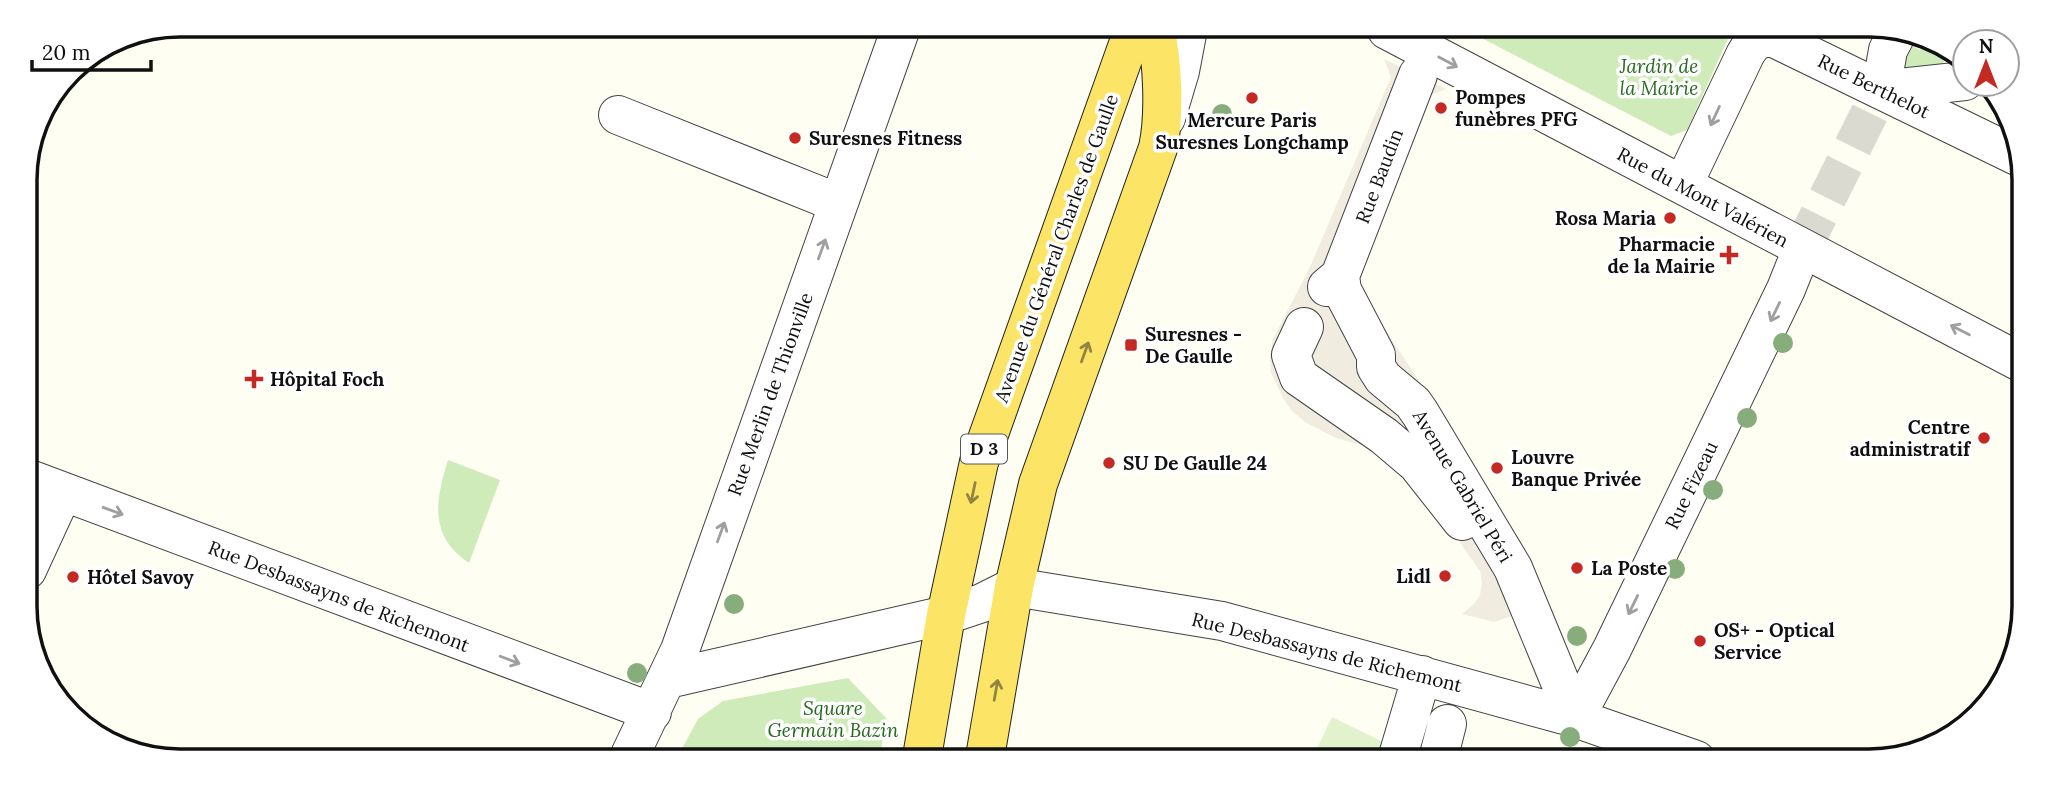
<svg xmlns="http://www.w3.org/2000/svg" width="2049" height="786" viewBox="0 0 2049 786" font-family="Lora,serif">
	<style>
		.green { fill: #cfebba }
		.pitch { fill: #e1f2cc }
		.plaza { fill: #f0ede0 }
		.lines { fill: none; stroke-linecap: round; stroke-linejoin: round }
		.minor-tunnel { stroke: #dbdad0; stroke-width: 38; stroke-dasharray: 38 19; stroke-linecap: butt }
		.minor-casing { stroke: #434343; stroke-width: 40 }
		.major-casing { stroke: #212121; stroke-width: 40 }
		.minor { stroke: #fff; stroke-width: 38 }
		.major { stroke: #fbe466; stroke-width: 38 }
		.tree { fill: #88ad7d }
		.oneway { stroke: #9f9f9f }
		.oneway2 { stroke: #91853f }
		.poi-dot { fill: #c42a23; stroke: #fff; stroke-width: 2.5 }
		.labels { text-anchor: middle; stroke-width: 7; stroke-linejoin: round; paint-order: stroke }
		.shield { fill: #fff; stroke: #585858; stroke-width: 2 }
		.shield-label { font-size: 18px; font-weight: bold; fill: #101010 }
		.park-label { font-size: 19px; font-style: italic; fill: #266a1d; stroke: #fff }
		.street-label { font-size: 19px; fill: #101010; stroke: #fff }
		.poi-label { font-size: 19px; font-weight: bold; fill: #101010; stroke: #fff; text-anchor: start }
		.rim { fill: none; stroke: #101010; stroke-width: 3.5 }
	</style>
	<rect width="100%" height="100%" fill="#fffef2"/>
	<!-- green -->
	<path class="green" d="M 1468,31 L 1731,32 L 1687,130 L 1671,136 Z
		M 1927,38 L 1949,52 L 1941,67 L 1922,75 L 1895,63 L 1906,43 L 1920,50 Z
		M 448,460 L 500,480 L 469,563 C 429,536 435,502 448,460 Z
		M 848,678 L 886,718 L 880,757 L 678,756 L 698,719 L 723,701 Z"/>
	<!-- pitch -->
	<path class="pitch" d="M 1332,717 L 1383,742 L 1374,759 L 1312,759 Z"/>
	<!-- plaza -->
	<path class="plaza" d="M 1384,59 L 1446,89 L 1426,97 L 1357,287 L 1427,393 L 1402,414 L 1404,426 L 1525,612 L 1494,622 L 1462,614 L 1474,604 L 1480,595 L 1482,583 L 1480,571 L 1423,490 L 1372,448 L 1336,438 L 1305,422 L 1291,410 L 1283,398 L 1271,373 L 1270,358 L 1273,339 L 1310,267 L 1391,77 Z"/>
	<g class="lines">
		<!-- minor-tunnel -->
		<path class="minor-tunnel" d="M 1802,249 L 1881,90"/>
		<!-- minor casing -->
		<g class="minor-casing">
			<path id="minor" d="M 1387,30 L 2020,362
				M 1881,90 L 1965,81
				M 1881,90 L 1888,50 L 1897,33
				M 618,115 L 838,203
				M 1166,118 L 1180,71 L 1188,29
				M 1683,185 L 1745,55 C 1752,42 1759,37 1774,38 L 2023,159
				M 1340,276 L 1418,75
				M 1327,287 L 1340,276 L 1342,290 L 1376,355 L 1376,367 L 1383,378 L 1413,403 L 1420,413 L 1513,568 L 1575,718
				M 1304,327 L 1291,355 L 1299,377 L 1384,436 L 1417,464 L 1462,521
				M 27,478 L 652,712
				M 27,570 L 63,492
				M 668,679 L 946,615 L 982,603 L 1014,587 L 1222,621 L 1575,718 L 1696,760
				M 1575,718 L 1612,649 L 1786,289 L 1802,249
				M 630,755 L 680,650 L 901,28
				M 1397,759 L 1422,675
				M 1438,759 L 1447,724"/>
		</g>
		<!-- major casing -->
		<g class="major-casing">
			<path id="major" d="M 922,757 L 946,615 L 979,462 L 1130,39 L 1136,29
				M 985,757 L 1014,587 L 1038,484 L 1158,148 C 1165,115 1163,61 1155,29"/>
		</g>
		<!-- minor -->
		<use href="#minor" class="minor"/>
		<!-- major -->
		<use href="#major" class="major"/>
	</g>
	<!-- trees -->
	<g class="tree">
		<circle cx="1222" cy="114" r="10"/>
		<circle cx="1783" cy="343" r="10"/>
		<circle cx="1747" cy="418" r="10"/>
		<circle cx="1713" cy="490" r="10"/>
		<circle cx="1675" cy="569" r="10"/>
		<circle cx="734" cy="604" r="10"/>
		<circle cx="1577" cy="636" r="10"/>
		<circle cx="637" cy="673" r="10"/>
		<circle cx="1570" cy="737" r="10"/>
	</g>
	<!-- one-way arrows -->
	<defs><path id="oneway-shaft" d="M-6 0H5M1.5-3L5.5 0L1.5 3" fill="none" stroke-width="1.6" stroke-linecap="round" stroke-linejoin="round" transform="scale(1.75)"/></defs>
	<g class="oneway">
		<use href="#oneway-shaft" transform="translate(1448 62) rotate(28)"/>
		<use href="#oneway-shaft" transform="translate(1715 116) rotate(115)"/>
		<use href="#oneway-shaft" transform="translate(822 249) rotate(-70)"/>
		<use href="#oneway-shaft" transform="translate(1775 312) rotate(116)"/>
		<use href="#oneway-shaft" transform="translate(1960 330) rotate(-153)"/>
		<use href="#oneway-shaft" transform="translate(113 511) rotate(20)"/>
		<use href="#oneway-shaft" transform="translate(721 532) rotate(-70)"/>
		<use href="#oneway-shaft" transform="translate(1633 605) rotate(116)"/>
		<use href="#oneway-shaft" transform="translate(510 660) rotate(21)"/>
	</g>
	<g class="oneway2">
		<use href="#oneway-shaft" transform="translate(1085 352) rotate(-70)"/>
		<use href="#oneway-shaft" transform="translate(973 493) rotate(102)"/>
		<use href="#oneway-shaft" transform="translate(996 690) rotate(-80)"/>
	</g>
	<!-- markers -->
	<g class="poi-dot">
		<circle cx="1252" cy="98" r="7"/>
		<circle cx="1441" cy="108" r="7"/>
		<circle cx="795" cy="138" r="7"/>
		<circle cx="1670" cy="218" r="7"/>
		<path d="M1725.5 244.5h7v7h7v7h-7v7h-7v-7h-7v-7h7z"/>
		<rect x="1124" y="338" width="14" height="14" rx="3.5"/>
		<path d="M250.5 368.5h7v7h7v7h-7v7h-7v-7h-7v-7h7z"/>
		<circle cx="1984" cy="438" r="7"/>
		<circle cx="1109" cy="463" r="7"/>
		<circle cx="1497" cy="468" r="7"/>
		<circle cx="1577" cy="568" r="7"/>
		<circle cx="1445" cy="576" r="7"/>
		<circle cx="73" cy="577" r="7"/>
		<circle cx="1700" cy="641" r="7"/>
	</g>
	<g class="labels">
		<!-- shield labels -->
		<rect class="shield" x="961" y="434.5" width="46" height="29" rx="5"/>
		<g class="shield-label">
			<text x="984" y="455">D 3</text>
		</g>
		<!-- park labels -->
		<g class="park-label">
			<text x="1659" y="73">Jardin de<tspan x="1659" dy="22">la Mairie</tspan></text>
			<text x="833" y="715">Square<tspan x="833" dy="22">Germain Bazin</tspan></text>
		</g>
		<!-- street labels -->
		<g class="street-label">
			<text transform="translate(1874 86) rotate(26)" y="7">Rue Berthelot</text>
			<text transform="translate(1379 176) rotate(-69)" y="7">Rue Baudin</text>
			<text transform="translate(1703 197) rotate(28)" y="7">Rue du Mont Valérien</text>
			<text transform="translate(1056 248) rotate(-70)" y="7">Avenue du Général Charles de Gaulle</text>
			<text transform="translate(770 394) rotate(-70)" y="7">Rue Merlin de Thionville</text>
			<text transform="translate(1691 485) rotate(-64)" y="7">Rue Fizeau</text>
			<text transform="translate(1463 486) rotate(59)" y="7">Avenue Gabriel Péri</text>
			<text transform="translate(339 596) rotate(21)" y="7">Rue Desbassayns de Richemont</text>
			<text transform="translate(1327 652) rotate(14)" y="7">Rue Desbassayns de Richemont</text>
		</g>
		<!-- poi labels -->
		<g class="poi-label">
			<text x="1455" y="104">Pompes<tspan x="1455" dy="22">funèbres PFG</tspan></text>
			<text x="1252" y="127" text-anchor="middle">Mercure Paris<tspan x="1252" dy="22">Suresnes Longchamp</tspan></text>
			<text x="809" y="145">Suresnes Fitness</text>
			<text x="1656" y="225" text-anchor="end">Rosa Maria</text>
			<text x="1715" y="251" text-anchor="end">Pharmacie<tspan x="1715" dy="22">de la Mairie</tspan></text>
			<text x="1145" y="341">Suresnes -<tspan x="1145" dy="22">De Gaulle</tspan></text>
			<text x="270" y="386">Hôpital Foch</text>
			<text x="1970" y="434" text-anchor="end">Centre<tspan x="1970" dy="22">administratif</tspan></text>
			<text x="1511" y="464">Louvre<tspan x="1511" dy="22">Banque Privée</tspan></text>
			<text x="1123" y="470">SU De Gaulle 24</text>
			<text x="1591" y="575">La Poste</text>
			<text x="1431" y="583" text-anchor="end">Lidl</text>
			<text x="87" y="584">Hôtel Savoy</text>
			<text x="1714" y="637">OS+ - Optical<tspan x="1714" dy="22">Service</tspan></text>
		</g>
	</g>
	<!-- crop -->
	<path d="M0 0H2049V786H0ZM180 37H1869A143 143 0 0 1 2012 180V606A143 143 0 0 1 1869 749H180A143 143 0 0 1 37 606V180A143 143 0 0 1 180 37Z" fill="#fff" fill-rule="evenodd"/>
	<path class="rim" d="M180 37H1869A143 143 0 0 1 2012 180V606A143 143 0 0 1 1869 749H180A143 143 0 0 1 37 606V180A143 143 0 0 1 180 37Z"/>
	<!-- north arrow -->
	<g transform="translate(1986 63)"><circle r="33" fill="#ffffff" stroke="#9f9f9f" stroke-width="2"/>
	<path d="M0-5L12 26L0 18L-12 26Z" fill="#c42a23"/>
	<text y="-10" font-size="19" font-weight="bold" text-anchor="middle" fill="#101010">N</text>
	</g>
	<!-- scale -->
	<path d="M32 60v10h119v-10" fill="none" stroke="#101010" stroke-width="3.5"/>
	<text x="42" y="60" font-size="21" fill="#101010" stroke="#ffffff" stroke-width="5" paint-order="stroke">20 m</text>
</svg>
